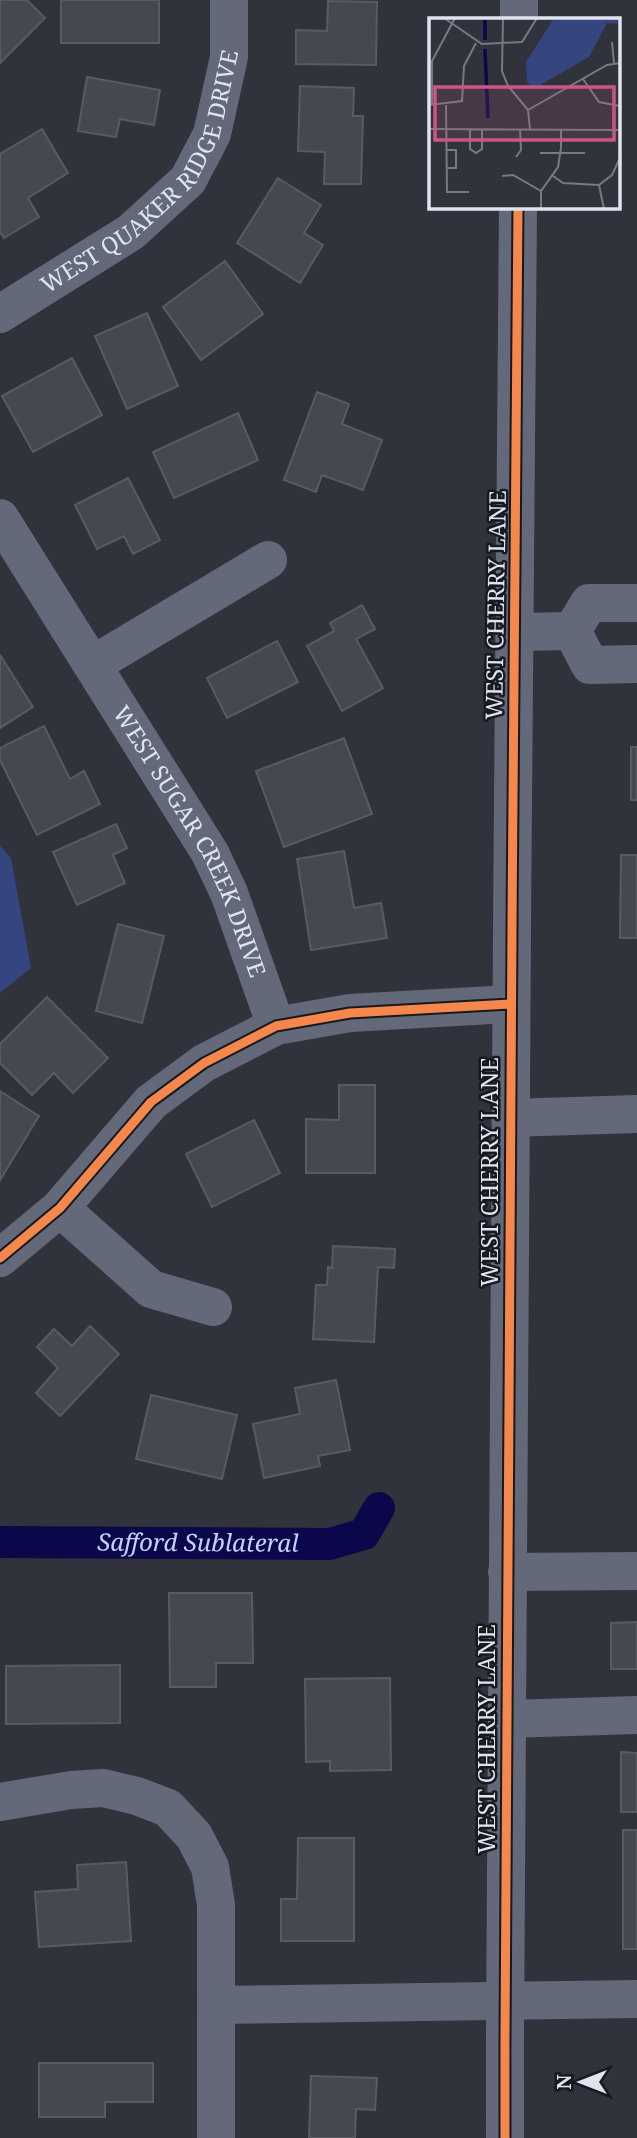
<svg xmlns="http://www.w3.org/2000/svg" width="637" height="2138" viewBox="0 0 637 2138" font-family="'Noto Serif',serif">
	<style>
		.green { fill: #344580 }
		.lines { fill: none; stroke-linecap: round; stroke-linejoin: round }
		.canal { stroke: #0a074a; stroke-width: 32 }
		.building { fill: #45484f; stroke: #585b62; stroke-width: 2 }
		.minor { stroke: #636978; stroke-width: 38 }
		.major { stroke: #636979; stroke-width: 38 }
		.cycleway-casing { stroke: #161920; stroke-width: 13 }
		.cycleway { stroke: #f5874c; stroke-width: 9 }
		.labels { text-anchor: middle; stroke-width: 5; stroke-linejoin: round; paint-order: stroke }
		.street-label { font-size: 23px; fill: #e1e4ef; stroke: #161920 }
		.water-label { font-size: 24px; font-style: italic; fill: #c3d2fd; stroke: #161920 }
		.inset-river { fill: none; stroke: #0a074a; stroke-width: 3.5 }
		.inset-road { fill: none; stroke: #777a83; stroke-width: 2 }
		.view { fill: #cb5587; fill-opacity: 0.15; stroke: #cb5587; stroke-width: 3.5 }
		.inset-edge { fill: none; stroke: #e1e4ef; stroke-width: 3.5 }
	</style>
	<rect width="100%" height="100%" fill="#30333b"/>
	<!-- green -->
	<path class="green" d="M 0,846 L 11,858 L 31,968 L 0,993 Z"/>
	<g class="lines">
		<!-- canal -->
		<path class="canal" id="s1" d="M 0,1542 L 330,1544 L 364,1534 L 379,1508"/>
	</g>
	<!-- building -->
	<path class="building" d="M 0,0 L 27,0 L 45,18 L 0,63 Z
		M 61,0 L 159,0 L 159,43 L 61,43 Z
		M 328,1 L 377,2 L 376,65 L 296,64 L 296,30 L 327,31 Z
		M 87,77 L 160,90 L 154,125 L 120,119 L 116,137 L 78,131 Z
		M 300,86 L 354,88 L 353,116 L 363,116 L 361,184 L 324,184 L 325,152 L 298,151 Z
		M 42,129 L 68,173 L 28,198 L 39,217 L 4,238 L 0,232 L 0,154 Z
		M 278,178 L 321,205 L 304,233 L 323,245 L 300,283 L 237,243 Z
		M 225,261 L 263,314 L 201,360 L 163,307 Z
		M 147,313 L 178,386 L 127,409 L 95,336 Z
		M 72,358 L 102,415 L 33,452 L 2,396 Z
		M 317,392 L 349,404 L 342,424 L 382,440 L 363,490 L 322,475 L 316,492 L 284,480 Z
		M 238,413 L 258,460 L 174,498 L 153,452 Z
		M 128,478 L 160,540 L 133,554 L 124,536 L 97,549 L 75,505 Z
		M 362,605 L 375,629 L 356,639 L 383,688 L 342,711 L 307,646 L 334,631 L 330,623 Z
		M 277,641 L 298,682 L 227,718 L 207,678 Z
		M 0,655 L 33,707 L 0,728 Z
		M 44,726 L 70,779 L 84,771 L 100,804 L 37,835 L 0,760 L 0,748 Z
		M 344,738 L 372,814 L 284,847 L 256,771 Z
		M 631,747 L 637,747 L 637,800 L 631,800 Z
		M 116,824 L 127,848 L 113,855 L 125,883 L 77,905 L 53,852 Z
		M 344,851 L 354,908 L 381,903 L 387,938 L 311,950 L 297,859 Z
		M 621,855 L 637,855 L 637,938 L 620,938 Z
		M 118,924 L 164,936 L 142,1023 L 96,1011 Z
		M 47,997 L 108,1058 L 73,1093 L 54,1073 L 32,1095 L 0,1063 L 0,1044 Z
		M 339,1085 L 375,1085 L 375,1173 L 306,1173 L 306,1119 L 339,1120 Z
		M 0,1091 L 39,1116 L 0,1180 Z
		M 254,1120 L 280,1173 L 212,1207 L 186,1154 Z
		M 333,1246 L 395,1249 L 394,1268 L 378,1267 L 374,1342 L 313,1339 L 316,1285 L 327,1285 L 328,1267 L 332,1268 Z
		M 90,1326 L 119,1354 L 60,1416 L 36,1393 L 58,1368 L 37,1347 L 54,1329 L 72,1346 Z
		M 336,1380 L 350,1450 L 318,1456 L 320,1466 L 264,1478 L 253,1424 L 300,1414 L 295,1388 Z
		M 151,1395 L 237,1415 L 222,1479 L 136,1459 Z
		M 169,1593 L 252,1593 L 253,1663 L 216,1663 L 216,1687 L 170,1687 Z
		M 637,1622 L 637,1669 L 611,1669 L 611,1623 Z
		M 120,1665 L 120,1723 L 6,1724 L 6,1666 Z
		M 390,1678 L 391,1770 L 330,1771 L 330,1761 L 306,1762 L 305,1679 Z
		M 621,1752 L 637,1753 L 637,1812 L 621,1812 Z
		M 623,1830 L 637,1830 L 637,1949 L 623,1949 Z
		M 298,1838 L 354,1838 L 354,1941 L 281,1941 L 281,1899 L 297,1899 Z
		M 126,1862 L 131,1941 L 39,1947 L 35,1892 L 78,1889 L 77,1865 Z
		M 39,2063 L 153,2063 L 153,2102 L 105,2102 L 105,2117 L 39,2117 Z
		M 311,2076 L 377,2078 L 375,2110 L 356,2109 L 355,2138 L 309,2138 Z"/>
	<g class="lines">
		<!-- minor -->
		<g class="minor">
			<path id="s2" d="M 0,314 L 131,232 L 188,180 L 212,134 L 229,57 L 229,0"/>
			<path id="s3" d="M 0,518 L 210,853 L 229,893 L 276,1026"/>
			<path d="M 572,631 L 590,665 L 637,664"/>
			<path d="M 572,631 L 589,603 L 637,603"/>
			<path d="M 515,632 L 572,631"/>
			<path d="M 92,665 L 268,560"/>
			<path d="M 510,1118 L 637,1114"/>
			<path d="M 60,1208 L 151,1289 L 213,1307"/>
			<path d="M 0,1258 L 60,1208 L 151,1102 L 204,1063 L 276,1026 L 350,1013 L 510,1004"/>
			<path d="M 507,1572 L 637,1571"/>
			<path d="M 507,1719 L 637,1715"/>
			<path d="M 0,1802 L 71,1790 L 103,1788 L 137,1796 L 168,1808 L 194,1836 L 210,1867 L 216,1905 L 216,2138"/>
			<path d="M 217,2005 L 637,1999"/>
		</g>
		<!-- major -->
		<path class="major" d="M 519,19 L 519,0
			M 505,2138 C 504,1494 514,850 518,206"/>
		<!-- cycleway casing -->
		<g class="cycleway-casing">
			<path id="cycleway" d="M 0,1258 L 60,1208 L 151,1102 L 204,1063 L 276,1026 L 350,1013 L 510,1004
				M 505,2138 C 504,1494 514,850 518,206"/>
		</g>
		<!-- cycleway -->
		<use href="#cycleway" class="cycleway"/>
	</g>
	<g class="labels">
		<!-- street labels -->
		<g class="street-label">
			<text dy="8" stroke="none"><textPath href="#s2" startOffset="210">WEST QUAKER RIDGE DRIVE</textPath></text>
			<text transform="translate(496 605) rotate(-89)" y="8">WEST CHERRY LANE</text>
			<text dy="8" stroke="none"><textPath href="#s3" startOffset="376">WEST SUGAR CREEK DRIVE</textPath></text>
			<text transform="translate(490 1172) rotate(-90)" y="8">WEST CHERRY LANE</text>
			<text transform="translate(487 1739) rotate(-90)" y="8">WEST CHERRY LANE</text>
		</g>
		<!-- water labels -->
		<g class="water-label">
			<text dy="8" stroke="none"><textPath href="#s1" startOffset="198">Safford Sublateral</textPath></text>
		</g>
	</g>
	<!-- overview -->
	<g transform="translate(429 18)">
		<rect width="191" height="191" fill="#30333b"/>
		<path d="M 125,0 L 191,0 L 191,6 L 178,5 L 160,39 L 104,71 L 98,64 L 97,44 Z" fill="#344580"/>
		<path class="inset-river" d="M 56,0 L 56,22M 56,31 L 59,100"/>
		<path class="inset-road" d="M 15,0 L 53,26 L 93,24 L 108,0M 74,0 L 73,53 L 79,68 L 99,92 L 101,111M 183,24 L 185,45M 154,61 L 170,84 L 191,88M 0,87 L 33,83 L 35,48 L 47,25M 3,87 L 3,43 L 26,0M 17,87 L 18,174 L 40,174M 99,92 L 178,47 L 191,45M 0,111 L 191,112M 41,111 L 41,131 L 47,135 L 53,131 L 53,111M 132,112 L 132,130 L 132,117M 18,132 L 27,132 L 27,150 L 18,150M 111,135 L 156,135M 87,139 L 92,132 L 91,111M 73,158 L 84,157 L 112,173M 124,158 L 134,165 L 170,167M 170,167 L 183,157 L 191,140M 170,167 L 175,191M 112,191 L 112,173 L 129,149 L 132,130"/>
		<path class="view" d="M 6,69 L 185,69 L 185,122 L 6,122 Z"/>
		<rect width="191" height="191" class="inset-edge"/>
	</g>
	<!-- north arrow -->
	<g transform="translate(581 2082) rotate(270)" stroke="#161920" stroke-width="5" paint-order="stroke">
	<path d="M0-5L12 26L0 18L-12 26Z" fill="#e1e4ef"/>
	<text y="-10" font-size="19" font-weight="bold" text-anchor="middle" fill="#e1e4ef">N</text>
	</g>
</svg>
